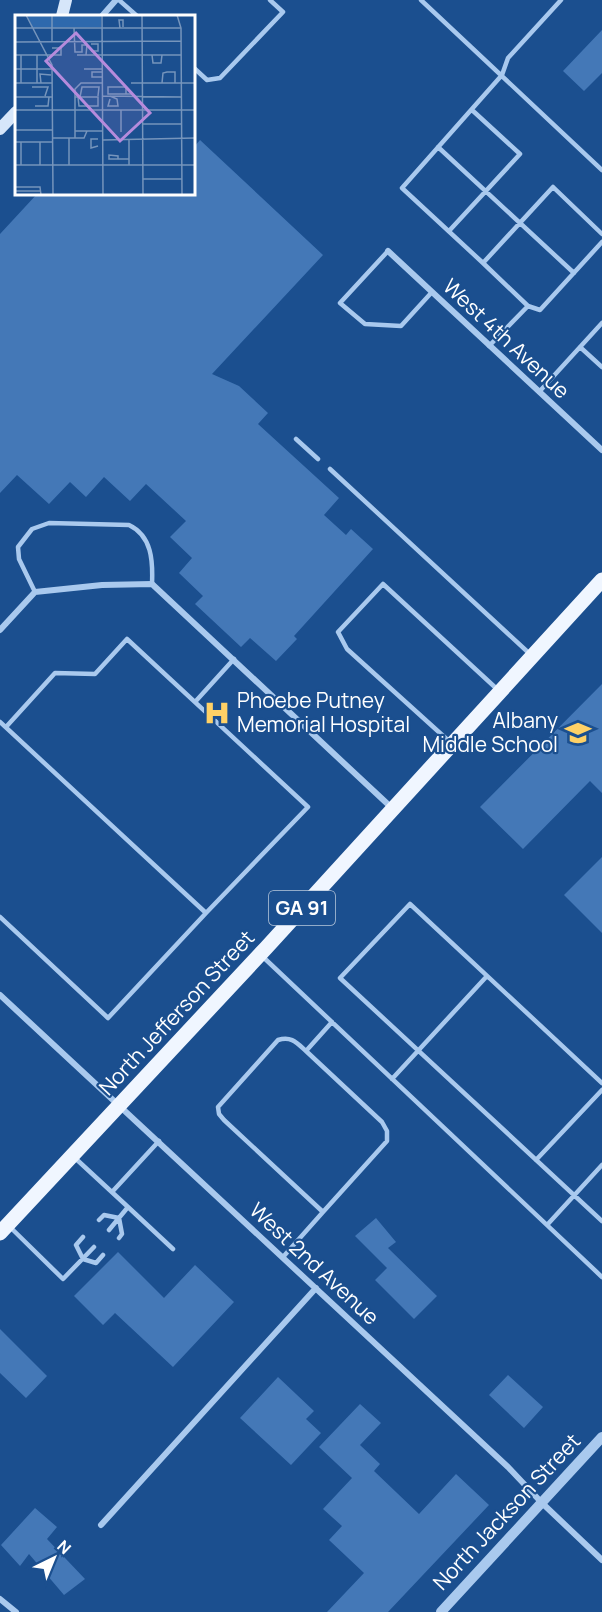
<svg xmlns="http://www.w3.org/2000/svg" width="602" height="1612" viewBox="0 0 602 1612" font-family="Manrope,sans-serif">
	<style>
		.building { fill: #4478b7 }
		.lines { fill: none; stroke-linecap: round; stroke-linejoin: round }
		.service { stroke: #a9c9ee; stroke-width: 4.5 }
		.minor { stroke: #a9c9ee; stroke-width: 6 }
		.tertiary { stroke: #a9c9ee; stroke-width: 10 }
		.secondary { stroke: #d6e6fa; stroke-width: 12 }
		.primary { stroke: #f0f6ff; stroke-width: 15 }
		.labels { text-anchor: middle; stroke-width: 4.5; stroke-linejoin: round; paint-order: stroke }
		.shield { fill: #1b4f8f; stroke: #bbcadd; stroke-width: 1.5 }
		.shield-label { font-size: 20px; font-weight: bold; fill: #fff }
		.street-label { font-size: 21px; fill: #fff; stroke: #1b4f8f }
		.poi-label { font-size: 21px; fill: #fff; stroke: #1b4f8f; text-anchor: start }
		.inset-road { fill: none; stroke: #7695bc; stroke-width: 1.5 }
		.view { fill: #b68bdc; fill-opacity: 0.15; stroke: #b68bdc; stroke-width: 3 }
		.inset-edge { fill: none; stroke: #fff; stroke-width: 3 }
	</style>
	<rect width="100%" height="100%" fill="#1b4f8f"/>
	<!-- building -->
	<path class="building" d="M 602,30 L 602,73 L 584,91 L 563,71 Z
		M 200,140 L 323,255 L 212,374 L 239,386 L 268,413 L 258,424 L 339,498 L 324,515 L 346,535 L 351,529 L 373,549 L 294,636 L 297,639 L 276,661 L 250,638 L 241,647 L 195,604 L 203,596 L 179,573 L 192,558 L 170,537 L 186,521 L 146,484 L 130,501 L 104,477 L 86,497 L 70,482 L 49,504 L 17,475 L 0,493 L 0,234 L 37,194 L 194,194 L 194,147 Z
		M 602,684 L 602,793 L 590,781 L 523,849 L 480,807 Z
		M 602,857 L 602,933 L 564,895 Z
		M 376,1218 L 396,1242 L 388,1248 L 437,1296 L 414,1319 L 375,1280 L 387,1268 L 355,1236 Z
		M 118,1252 L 164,1298 L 195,1265 L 234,1302 L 173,1367 L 115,1313 L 103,1325 L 74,1296 Z
		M 0,1329 L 47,1376 L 26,1398 L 0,1373 Z
		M 508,1375 L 543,1407 L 524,1428 L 489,1395 Z
		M 278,1377 L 314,1411 L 306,1419 L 321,1433 L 291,1465 L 240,1418 Z
		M 360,1404 L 381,1423 L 360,1445 L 380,1464 L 374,1471 L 419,1514 L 456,1474 L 489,1505 L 388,1612 L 327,1612 L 364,1573 L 329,1540 L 342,1526 L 323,1509 L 352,1478 L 319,1447 Z
		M 35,1508 L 57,1527 L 47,1539 L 85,1579 L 64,1595 L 29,1554 L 20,1566 L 1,1545 Z"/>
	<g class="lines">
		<!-- service -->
		<path class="service" d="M 119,0 L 137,16
			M 421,0 L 602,170
			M 561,0 L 508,58 L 502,75 L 402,188 L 483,263 L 553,187 L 602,234
			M 194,68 L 207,80 L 220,78 L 283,12 L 270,0
			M 438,147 L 574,273
			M 449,231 L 520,154 L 472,110
			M 388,251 L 340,303 L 365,324 L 401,326 L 432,292
			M 483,263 L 528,306
			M 489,346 L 528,306 L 540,310 L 602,242
			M 580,347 L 602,367
			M 539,392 L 602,323
			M 296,439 L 318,459
			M 330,469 L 531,655
			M 35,592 L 19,559 L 18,547 L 32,529 L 49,523 L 129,525 C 152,536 153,561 152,584
			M 195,702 L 234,659
			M 0,722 L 206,913 L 108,1018 L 0,917
			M 6,727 L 55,673 L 95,674 L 127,639 L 308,807 L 206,913
			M 451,743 L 347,649 L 338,632 L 383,584 L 498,690
			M 262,956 L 602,1277
			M 306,1051 C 296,1042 291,1036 278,1040 L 218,1107 L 219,1114 L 224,1120 L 323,1212 L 387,1141 L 387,1131 L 382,1122 L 306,1051 L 332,1022
			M 392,1079 L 487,976
			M 602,1083 L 410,904 L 340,978 L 602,1221
			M 75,1158 L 128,1207 L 109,1230
			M 536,1160 L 602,1090
			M 112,1192 L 159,1141
			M 128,1207 L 173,1249
			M 99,1220 L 104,1215 L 119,1218 L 122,1234 L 119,1238
			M 547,1225 L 602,1165
			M 10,1227 L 63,1279 L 94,1247
			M 83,1237 L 76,1245 L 83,1259 L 96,1263 L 103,1255
			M 283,1257 L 323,1212"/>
		<!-- minor -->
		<path class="minor" d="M 102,16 L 116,0
			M 388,251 L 602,450
			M 0,630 L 35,592 L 102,585 L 152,584 L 393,809
			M 0,995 L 508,1467 L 542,1503 L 602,1560
			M 101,1525 L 316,1288
			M 0,1599 L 16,1612"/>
		<!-- tertiary -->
		<path class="tertiary" d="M 441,1612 L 602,1437"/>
		<!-- secondary -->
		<path class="secondary" d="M 62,16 L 66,0
			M 0,129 L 16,112"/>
		<!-- primary -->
		<path class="primary" d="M 0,1233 L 266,948 L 602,580"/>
	</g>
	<!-- icons -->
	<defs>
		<g id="hospital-bare" transform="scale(2.07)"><path d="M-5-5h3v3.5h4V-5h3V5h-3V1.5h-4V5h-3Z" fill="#ffd166" stroke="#1b4f8f" stroke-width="2.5" paint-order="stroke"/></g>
		<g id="school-bare" transform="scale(2.07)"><path d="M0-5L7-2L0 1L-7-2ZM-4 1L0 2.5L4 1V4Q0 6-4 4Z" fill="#ffd166" stroke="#1b4f8f" stroke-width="2.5" paint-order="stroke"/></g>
	</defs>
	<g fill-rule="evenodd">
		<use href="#hospital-bare" x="217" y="713"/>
		<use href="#school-bare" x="578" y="733"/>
	</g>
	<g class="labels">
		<!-- shield labels -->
		<rect class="shield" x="269" y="891" width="66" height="34" rx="4.5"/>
		<g class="shield-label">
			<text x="302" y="915">GA 91</text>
		</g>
		<!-- street labels -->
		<g class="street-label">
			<text transform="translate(506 339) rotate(43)" y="7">West 4th Avenue</text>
			<text transform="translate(177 1013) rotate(-47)" y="7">North Jefferson Street</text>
			<text transform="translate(314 1264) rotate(43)" y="7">West 2nd Avenue</text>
			<text transform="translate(507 1512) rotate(-47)" y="7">North Jackson Street</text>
		</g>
		<!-- poi labels -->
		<g class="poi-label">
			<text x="237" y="708">Phoebe Putney<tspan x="237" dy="24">Memorial Hospital</tspan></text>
			<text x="558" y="728" text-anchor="end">Albany<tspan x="558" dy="24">Middle School</tspan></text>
		</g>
	</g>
	<!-- overview -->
	<g transform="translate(15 15)">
		<rect width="180" height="180" fill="#1b4f8f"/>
		<path d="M 11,0 L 86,0 L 86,12 L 18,13 Z" fill="#2e69ad"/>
		<path class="inset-road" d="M 11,0 L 37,50 L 38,180M 37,0 L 37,27M 87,0 L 88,180M 127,0 L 128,180M 162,0 L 166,13 L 167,180M 0,13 L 166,13M 59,13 L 60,37 L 67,37 L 67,30 L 72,30 L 71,40M 105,13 L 104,5 L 108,5 L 108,12M 0,27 L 166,26M 76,29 L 83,29 L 83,36 L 76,36M 0,40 L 46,40 L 46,33 L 37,33M 6,40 L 6,68M 62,40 L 166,40M 137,40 L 138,48 L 146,48 L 147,40M 0,54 L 37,54M 69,54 L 88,54M 87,62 L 77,62 L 77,57 L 88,57M 0,68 L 37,68M 22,68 L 22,40M 26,68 L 25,59 L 36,60M 116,68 L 180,68M 147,68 L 148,58 L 152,57 L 160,57 L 160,68M 17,72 L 33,72 L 30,81M 111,79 L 111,72 L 93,72 L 93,79 L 118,79M 88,81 L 166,82M 95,81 L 102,84 L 103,91 L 93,91 L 95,84M 0,82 L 37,82M 60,82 L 83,82 L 83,91 L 64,91 L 63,82M 65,82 L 67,72 L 84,72 L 83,81M 20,91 L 33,91 L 34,82M 0,95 L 180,95M 106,95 L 106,117M 127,109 L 166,109M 0,115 L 37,115M 60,116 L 88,116M 38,123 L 69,123 L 72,116M 54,123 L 54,150M 60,123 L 60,74 L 66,68 L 88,68M 83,124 L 76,124 L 76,133 L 83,131M 88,125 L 180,123M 0,127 L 37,127M 103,144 L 103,141 L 94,140 L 94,144 L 114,144M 0,150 L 180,150M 6,150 L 6,127M 25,150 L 25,127M 114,150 L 114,124M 128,164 L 167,164M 0,172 L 25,172 L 26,180M 0,176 L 26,176"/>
		<path class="view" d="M 61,18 L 135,98 L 105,126 L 31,46 Z"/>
		<rect width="180" height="180" class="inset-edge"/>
	</g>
	<!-- north arrow -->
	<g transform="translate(54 1558) rotate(43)" stroke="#1b4f8f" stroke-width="4.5" paint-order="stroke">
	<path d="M0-4.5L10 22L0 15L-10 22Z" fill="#ffffff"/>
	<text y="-9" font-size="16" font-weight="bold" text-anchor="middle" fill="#ffffff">N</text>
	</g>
</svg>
